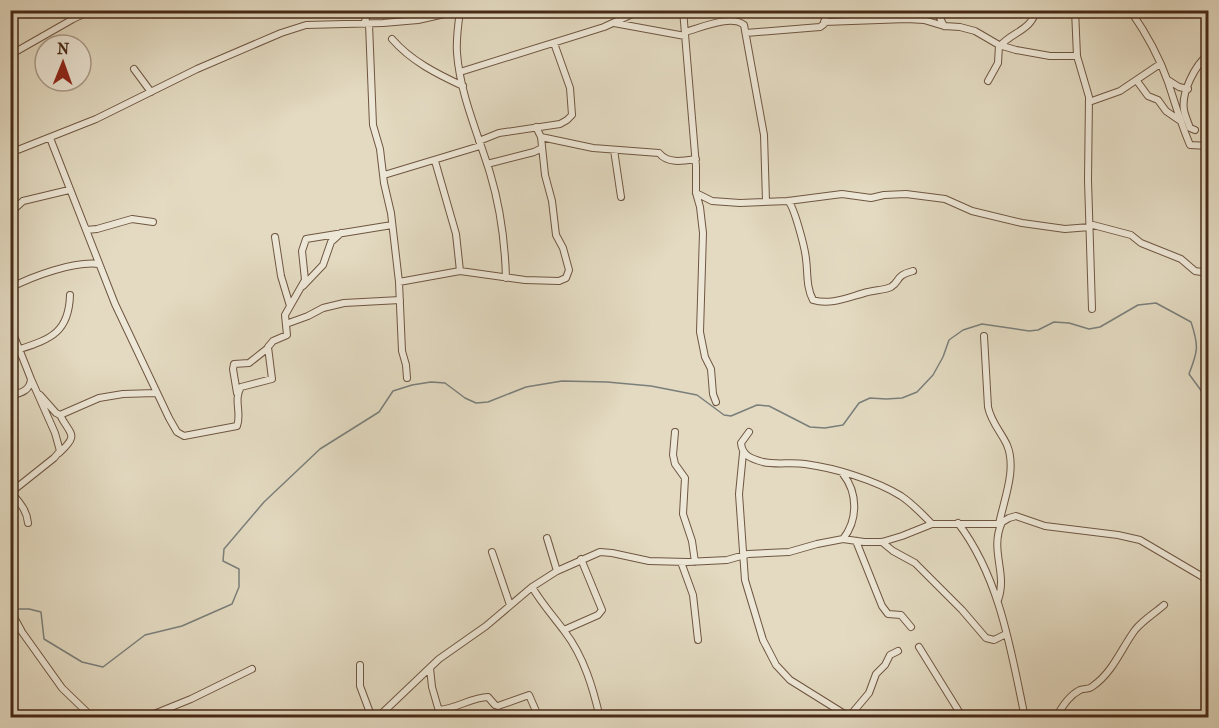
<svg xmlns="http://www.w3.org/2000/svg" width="1219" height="728" viewBox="0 0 1219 728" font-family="'IM FELL French Canon',serif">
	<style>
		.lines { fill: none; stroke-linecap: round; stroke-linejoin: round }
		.stream { stroke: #7a7f7b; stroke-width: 1.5 }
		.minor-casing { stroke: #6f5641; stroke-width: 8 }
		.minor { stroke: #ede7d7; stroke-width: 6 }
	</style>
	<rect width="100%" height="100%" fill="#e3dac1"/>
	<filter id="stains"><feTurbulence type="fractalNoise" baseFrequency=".00333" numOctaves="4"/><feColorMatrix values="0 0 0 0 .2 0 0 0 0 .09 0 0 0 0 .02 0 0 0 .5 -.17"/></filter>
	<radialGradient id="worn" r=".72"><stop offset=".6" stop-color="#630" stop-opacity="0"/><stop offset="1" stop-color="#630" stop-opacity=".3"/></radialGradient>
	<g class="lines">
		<!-- stream -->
		<path class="stream" d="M 13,609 L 29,609 L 41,612 L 44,639 L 82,662 L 103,667 L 145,635 L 182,626 L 232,604 L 239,587 L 239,569 L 223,561 L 224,549 L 264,502 L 320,449 L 379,412 L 393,391 L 412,385 L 431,382 L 445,383 L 465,398 L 476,403 L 488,402 L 526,387 L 562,381 L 607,382 L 651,386 L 697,395 L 724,415 L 731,416 L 757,405 L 769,406 L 810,427 L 825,428 L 843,425 L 859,403 L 870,398 L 886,399 L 902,398 L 917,392 L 933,375 L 943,357 L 949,340 L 963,330 L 982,324 L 1029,331 L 1038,330 L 1054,322 L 1069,323 L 1089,329 L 1100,327 L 1138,305 L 1156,303 L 1191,322 C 1199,346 1198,351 1189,374 L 1208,400"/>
		<!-- minor casing -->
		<g class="minor-casing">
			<path id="minor" d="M 683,10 L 696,166 L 696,193 L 700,207 L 703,233 L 700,332 L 705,357 L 711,369 L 713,394 L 716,402
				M 936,10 L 944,26
				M 1075,10 L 1077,56 L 1089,97 L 1088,180 L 1092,309
				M 1130,10 C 1146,33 1159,56 1168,82 C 1175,103 1181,124 1190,145 L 1208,146
				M 460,11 C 458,25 456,39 457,53 C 460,94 478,134 490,173 C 500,206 505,243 506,278
				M 824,22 L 907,19 L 924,20 L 944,26 L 960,27 L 975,31 L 999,45 L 1016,50 L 1050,56 L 1077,56
				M 614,23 L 685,36
				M 364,24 L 369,10
				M 369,24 L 373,125 L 380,149 L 384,183 L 391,213 L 399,282 L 402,351 L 406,365 L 407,378
				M 685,32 C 700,28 732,14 744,25 L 764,135 L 766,201
				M 746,33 L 820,27 L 824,24 L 827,10
				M 392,39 C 411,61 437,74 463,86
				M 1000,46 C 1012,32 1032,30 1036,10
				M 10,55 L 73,19 L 92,10
				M 134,69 L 151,92
				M 460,72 L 604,27 L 641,10
				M 1168,80 L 1179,87 L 1188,89
				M 988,81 L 998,63 L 999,45
				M 1137,81 L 1148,96 L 1158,100 L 1166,111 L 1179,120
				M 1089,102 L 1120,91 L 1160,64
				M 1195,130 L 1190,128 C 1188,122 1185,116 1184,110 C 1181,93 1195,65 1208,55
				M 541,137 L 593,148 L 659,153 C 668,164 683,161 696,159
				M 50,138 L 115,304 L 169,418 L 177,432 L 184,436 L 237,426 C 242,413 233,400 241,387 L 272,379 L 268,347 L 273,341 L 287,335 L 285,315 L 305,280 L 302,251 L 306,239 L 392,225
				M 479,141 L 499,133 L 560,124 L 567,120 L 572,115 L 570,88 L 554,43
				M 614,150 L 621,197
				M 10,153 L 96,119 L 197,69 L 281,33 L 306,25 L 383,23 L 418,20 L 462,10
				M 435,161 L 456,234 L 460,271
				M 487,164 L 534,152 L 542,148
				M 384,175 L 480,146
				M 696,193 L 712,201 L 740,203 L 788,201 L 842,194 L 871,198 L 884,195 L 906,194 L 945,199 L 972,211 L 1022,223 L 1065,229 L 1090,227
				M 788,201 C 794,206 805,248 806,259 C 808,273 806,287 813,300 C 831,306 851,296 868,292 C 875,290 885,290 891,287 C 901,281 894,276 913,271
				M 10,213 L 23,201 L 69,190
				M 1093,225 L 1131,235 L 1141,243 L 1181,259 L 1195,271 L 1208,273
				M 86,230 L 97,229 L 132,219 L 153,222
				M 275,237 L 281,276 L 290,306
				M 399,282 L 460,271 L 525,280 L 559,281 L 566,278 L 569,270 L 563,248 L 556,235 L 552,201 L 545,175 L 541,137 L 536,127
				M 303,286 L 323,265 L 331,242 L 341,233
				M 10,288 C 33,276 74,261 99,264
				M 286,324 L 308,316 L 323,308 L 344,303 L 400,300
				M 10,326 L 31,379 C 30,391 21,393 10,396
				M 984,336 L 988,407 C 991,422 1001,432 1007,445 C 1017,469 1004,499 999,524
				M 20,349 C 51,339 69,332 70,295
				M 237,393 L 233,369 L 234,364 L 249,363 L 268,348
				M 40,395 L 56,413 L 60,415 L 99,398 L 123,394 L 156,393
				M 675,432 L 673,455 L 675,464 L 685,478 L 683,514 L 692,541 L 695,562
				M 749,432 L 741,443 C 742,456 752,459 763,462 C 776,465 791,462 805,464 C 835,468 875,480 901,496 C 913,504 922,514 932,524
				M 59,453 C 80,434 70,435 60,415
				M 743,453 L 739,494 L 745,580 L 763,640 L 776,665 L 790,680 L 851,718
				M 843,474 C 858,493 858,520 843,539
				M 11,492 C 19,502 27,510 28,523
				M 10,493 L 54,458 L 60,451 L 55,433 L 31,379
				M 958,523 C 1000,578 1011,651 1025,718
				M 547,538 L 557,571
				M 856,541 L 882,606 L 888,614 L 901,615 L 911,627
				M 882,542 L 893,551 L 915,563 L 962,610 L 986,638 L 994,640 L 1006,634
				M 492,552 L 510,605
				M 681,562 L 693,595 L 698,640
				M 532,587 C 542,604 554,617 565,632 C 584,657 593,688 600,718
				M 998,600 C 1008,573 989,551 1002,522
				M 10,610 L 22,632 L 62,688 L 93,718
				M 564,630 L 598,615 L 602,610 L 581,559
				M 919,647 L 963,718
				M 360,665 L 360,686 L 372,718
				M 430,668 L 432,687 L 441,718
				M 439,710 C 456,709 472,697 488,697 L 495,705 L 498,706 L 529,695 L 539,718
				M 144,718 L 191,699 L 252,669
				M 377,718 L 439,659 L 486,626 L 532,587 L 557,571 L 600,552 L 612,553 L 649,561 L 687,562 L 727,560 L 748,554 L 789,552 L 817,544 L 843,539 L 864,542 L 882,542 L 902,536 L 932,524 L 999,524 L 1009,518 L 1016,516 L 1045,526 L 1118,535 L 1140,540 L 1208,580
				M 848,718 L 869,693 L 876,674 L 885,665 L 890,655 L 898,651
				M 1056,718 C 1061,708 1070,695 1080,690 C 1085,688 1089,690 1093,686 C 1113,672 1121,649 1135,630 C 1143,620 1155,613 1164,605"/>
		</g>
		<!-- minor -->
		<use href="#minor" class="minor"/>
	</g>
	<!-- margin -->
	<rect width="1219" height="728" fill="none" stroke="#e3dac1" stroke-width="36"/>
	<rect x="12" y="12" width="1195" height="704" fill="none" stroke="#482a16" stroke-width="3"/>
	<rect x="18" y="18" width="1183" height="692" fill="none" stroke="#482a16" stroke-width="1.5"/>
	<!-- north arrow -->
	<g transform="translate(63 63) rotate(1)"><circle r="28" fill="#ede7d7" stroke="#ab9b8a" stroke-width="1.5"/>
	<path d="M0-4.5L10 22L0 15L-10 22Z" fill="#8f2418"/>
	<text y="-9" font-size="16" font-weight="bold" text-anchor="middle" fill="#482a16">N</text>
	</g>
	<rect width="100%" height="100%" filter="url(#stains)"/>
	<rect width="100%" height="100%" fill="url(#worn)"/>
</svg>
